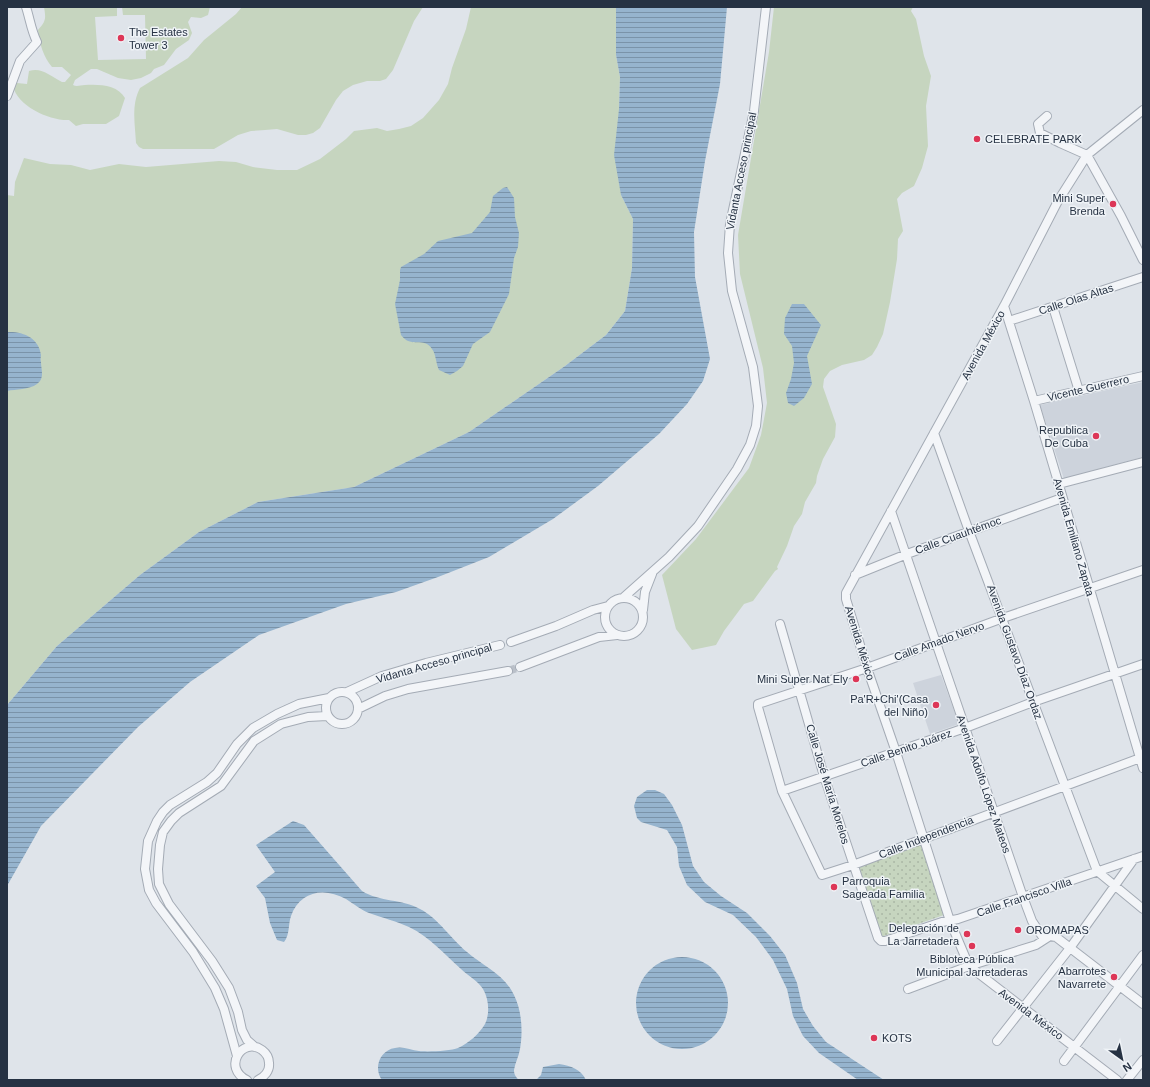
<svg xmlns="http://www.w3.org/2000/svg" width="1150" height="1087" viewBox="0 0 1150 1087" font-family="Arial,sans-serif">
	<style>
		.built { fill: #cdd3dc }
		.green { fill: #c6d5bf }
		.park { fill: url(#park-dots) }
		.water { fill: url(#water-rules) }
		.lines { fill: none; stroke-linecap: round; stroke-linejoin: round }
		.minor-tunnel { stroke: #bac0c9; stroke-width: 8; stroke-dasharray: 8 4; stroke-linecap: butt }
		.minor-casing { stroke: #a4abb5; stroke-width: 10 }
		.minor { stroke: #f3f5f8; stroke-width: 8 }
		.poi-dot { fill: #dd3657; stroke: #eff3f7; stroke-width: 1.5 }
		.labels { text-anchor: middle; stroke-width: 3; stroke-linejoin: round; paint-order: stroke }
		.poi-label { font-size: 11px; fill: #263243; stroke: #eff3f7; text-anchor: end }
		.street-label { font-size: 11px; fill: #263243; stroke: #eff3f7 }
	</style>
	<defs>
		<pattern id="park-dots" width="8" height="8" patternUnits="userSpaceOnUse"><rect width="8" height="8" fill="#c6d5bf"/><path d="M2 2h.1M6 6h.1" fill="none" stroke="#aab7a5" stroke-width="1.8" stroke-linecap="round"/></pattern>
		<pattern id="water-rules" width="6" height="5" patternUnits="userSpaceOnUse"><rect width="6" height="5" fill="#96b4ce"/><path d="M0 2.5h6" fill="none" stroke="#7a93a9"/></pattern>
	</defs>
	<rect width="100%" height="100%" fill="#dfe4ea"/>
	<!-- built -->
	<path class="built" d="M 1143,382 L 1143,457 L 1084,473 L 1084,474 L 1064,479 L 1040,405 Z
		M 941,675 L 959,724 L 930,734 L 913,683 Z"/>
	<!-- green -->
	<path class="green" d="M 44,7 L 117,7 L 117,16 L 95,17 L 98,60 L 146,59 L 145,15 L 123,15 L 122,7 L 210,7 L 208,15 L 201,18 L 191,17 L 188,22 L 192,33 L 189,40 L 176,49 L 164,65 L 154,69 L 151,73 L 141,78 L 131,80 L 118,78 L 97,69 L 91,69 L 75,80 L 73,85 C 77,87 80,85 85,85 C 99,84 118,85 125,98 L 119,116 L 106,124 L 83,124 L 76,126 L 69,120 C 50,121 17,106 13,86 L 17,83 L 27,84 L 29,71 C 42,67 50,76 62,82 L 65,82 L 71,75 L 62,67 L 52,67 C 44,58 39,43 38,30 C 46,21 46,19 44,7 Z
		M 242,7 L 423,7 L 414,21 L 393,70 L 386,79 L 380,81 L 367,81 L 353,85 L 343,91 L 336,100 L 320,128 L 313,133 L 306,135 L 298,135 L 277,129 L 265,130 L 251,131 L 238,135 L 214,149 L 143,149 L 139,147 L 136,143 C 135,124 131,105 140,88 L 188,58 L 204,40 L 236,14 Z
		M 471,7 L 616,7 L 616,55 L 620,77 L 619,109 L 621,195 L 633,219 L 632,268 L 625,311 L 606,335 L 565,366 L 469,432 L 354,487 L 258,502 L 199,532 L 140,575 L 57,646 L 7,705 L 7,195 L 14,196 L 15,182 L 24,158 L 50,164 L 71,165 L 90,170 L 119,164 L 146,167 L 219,161 L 236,162 L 253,167 L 277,170 L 297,170 L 320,159 L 346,139 L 354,131 L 377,128 L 387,131 L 399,129 L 411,126 L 423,118 L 439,100 L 448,84 L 452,68 L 466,29 Z
		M 774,7 L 913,7 L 911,11 L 916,19 L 924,56 L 931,76 L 926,106 L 928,146 L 922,168 L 914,186 L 902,193 L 897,199 L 903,231 L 898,239 L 897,259 L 890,302 L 883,334 L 877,347 L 872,355 L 864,360 L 842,365 L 830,371 L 824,379 L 823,387 L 836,424 L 835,437 L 823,459 L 817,476 L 816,483 L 805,502 L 802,514 L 794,526 L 787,546 L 777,567 L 778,569 L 775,571 L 753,601 L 744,604 L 724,631 L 716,645 L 692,650 L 676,629 L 662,575 L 696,539 L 749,468 L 761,435 L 767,403 L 763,368 L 740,274 L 738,235 L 769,52 Z"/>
	<!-- park -->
	<path class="park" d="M 922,843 L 944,915 L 881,937 L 858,867 Z"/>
	<!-- water -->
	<path class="water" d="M 616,7 L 727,7 L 720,84 L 705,161 L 694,232 L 695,277 L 710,359 L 703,381 L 687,404 L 659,434 L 598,486 L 553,519 L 489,557 L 438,577 L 396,592 L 346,604 L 259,635 L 190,682 L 138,727 L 41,826 L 7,886 L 7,705 L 57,646 L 140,575 L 199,532 L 258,502 L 354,487 L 469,432 L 565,366 L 606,335 L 625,311 L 632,268 L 633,219 L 621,195 L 614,155 L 619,109 L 620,77 L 616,55 Z
		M 507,187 L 514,198 L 515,217 L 519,233 L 518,247 L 514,258 L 509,294 L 490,332 L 473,344 L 463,366 L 457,371 L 450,375 L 439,370 C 436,364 436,354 432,349 C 424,336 411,349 401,335 L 395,304 L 400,280 L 400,270 L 401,267 L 424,254 L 438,241 L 472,233 L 490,212 L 493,196 L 503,188 Z
		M 792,304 L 804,304 L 821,325 L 807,356 L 812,384 L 804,398 L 794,406 L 788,403 L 786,393 L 791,379 L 794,363 L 792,346 L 784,334 L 785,318 Z
		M 7,332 C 23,331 39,338 41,355 C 41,357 40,359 41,362 C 41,370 45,378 37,384 C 29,390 16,389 7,391 Z
		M 647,790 L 655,790 L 664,794 L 672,805 L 682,825 L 693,866 L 704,882 L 721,896 L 747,913 L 770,936 L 785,955 L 797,983 L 803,1009 L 813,1026 L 826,1042 L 884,1080 L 858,1080 L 819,1053 L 803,1036 L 793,1016 L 787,989 L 773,960 L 756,937 L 733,915 L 705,902 L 687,885 L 679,866 L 677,847 L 667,830 L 641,822 L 637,818 L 634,806 L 637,797 Z
		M 293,821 L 304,825 L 362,891 C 380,902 402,899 420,909 C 438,918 452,940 467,952 C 483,966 505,975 514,995 C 522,1011 523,1032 520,1049 C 519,1056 515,1063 514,1070 C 514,1075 516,1077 519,1080 L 382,1080 C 373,1068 380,1050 395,1048 C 403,1046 411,1050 419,1051 C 427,1052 451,1051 458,1048 C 469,1043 479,1034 485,1024 C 490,1014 489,999 483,989 C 477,980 468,976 461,969 C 444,954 430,937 409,927 C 396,921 383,918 369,913 C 361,910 354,904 346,899 C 324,887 300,891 291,916 C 288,924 290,935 284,942 L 277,940 L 270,923 L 265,898 L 256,886 L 275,872 L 256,845 Z
		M636 1003a46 46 0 1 1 92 0a46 46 0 1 1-92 0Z
		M 559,1064 C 571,1066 581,1069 586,1080 L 536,1080 L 541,1075 L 543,1067 Z"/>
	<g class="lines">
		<!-- minor-tunnel -->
		<path class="minor-tunnel" d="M 508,671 L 520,667"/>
		<!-- minor casing -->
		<g class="minor-casing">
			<path id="minor" d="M 7,96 L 20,61 L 37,42 C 31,30 30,19 26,7
				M 1047,116 L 1038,124 L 1040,133 L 1060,143 L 1087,155 L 1121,216 L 1143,260
				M 1004,306 L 1034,401 L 1143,768
				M 1053,307 L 1079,391
				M 1009,321 L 1143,277
				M 1034,401 L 1143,376
				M 934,433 L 969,531 L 1097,871 L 1143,909
				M 1059,484 L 1143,462
				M 891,511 L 1023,897 L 1032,921 L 1044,939
				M 1143,570 L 1003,618 L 867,668 L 758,704 L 758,707 L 782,791 L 822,875 L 853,865 L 1143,757
				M 855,575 L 907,554 L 1062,498
				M 624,597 L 669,557 L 698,526 L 737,469 L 750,445 L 756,426 L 758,406 L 753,367 L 732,291 L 728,253 L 730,224 L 754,111 L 766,7
				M605 617a19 19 0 1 1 38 0a19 19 0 1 1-38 0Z
				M 643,610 L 645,592 L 652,574
				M 780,624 L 824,776 L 878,938 L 881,941 L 885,941 L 942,922 L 958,919 L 1143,856
				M 511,642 L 556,626 L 593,610 L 608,606
				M 520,667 L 599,637 L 617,635
				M326 708a16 16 0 1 1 32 0a16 16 0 1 1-32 0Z
				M 347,692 L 382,676 L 426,663 L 500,645
				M 358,709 L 385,696 L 408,689 L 508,671
				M 782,791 L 965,728 L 1033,702 L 1143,664
				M 908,989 L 969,966 L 1036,945 L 1050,936 L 1056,937 L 1143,1004
				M 997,1041 L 1070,948 L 1134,859
				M 255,1047 L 247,1040 L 242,1030 L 238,1012 L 229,988 L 212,961 L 169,904 L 159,884 L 158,869 L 160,845 L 163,832 L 171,821 L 179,813 L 221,786 L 254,741 L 281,724 L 308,717 L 327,716
				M 237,1056 L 224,1009 L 215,988 L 193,952 L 156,903 L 149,890 L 145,869 L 148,841 L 157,821 L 163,812 L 170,805 L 207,782 L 217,773 L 237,744 L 253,728 L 277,714 L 299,704 L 329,698
				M 1064,1061 L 1143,955
				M 247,1080 C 222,1068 242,1036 262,1050 C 266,1053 269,1058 269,1063 C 270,1071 264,1077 258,1080
				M 1117,1080 L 969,966 L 950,921 L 896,752 L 867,668 L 846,599 L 846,593 L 1004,306 L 1058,201 L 1087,155 L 1143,110
				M 1127,1080 L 1143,1060"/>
		</g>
		<!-- minor -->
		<use href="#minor" class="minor"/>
	</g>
	<!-- markers -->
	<g class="poi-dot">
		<circle cx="121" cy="38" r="4"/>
		<circle cx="977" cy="139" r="4"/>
		<circle cx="1113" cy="204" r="4"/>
		<circle cx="1096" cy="436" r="4"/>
		<circle cx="856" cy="679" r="4"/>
		<circle cx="936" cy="705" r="4"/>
		<circle cx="834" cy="887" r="4"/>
		<circle cx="1018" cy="930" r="4"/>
		<circle cx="967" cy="934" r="4"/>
		<circle cx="972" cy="946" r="4"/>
		<circle cx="1114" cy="977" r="4"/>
		<circle cx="874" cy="1038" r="4"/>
	</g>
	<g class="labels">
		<!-- poi labels -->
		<g class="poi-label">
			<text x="129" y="36" text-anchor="start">The Estates<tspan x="129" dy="13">Tower 3</tspan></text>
			<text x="985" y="143" text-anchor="start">CELEBRATE PARK</text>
			<text x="1105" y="202">Mini Super<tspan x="1105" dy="13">Brenda</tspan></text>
			<text x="1088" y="434">Republica<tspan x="1088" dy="13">De Cuba</tspan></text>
			<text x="848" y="683">Mini Super Nat Ely</text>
			<text x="928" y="703">Pa'R+Chi'(Casa<tspan x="928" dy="13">del Niño)</tspan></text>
			<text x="842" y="885" text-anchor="start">Parroquia<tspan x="842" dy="13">Sageada Familia</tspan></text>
			<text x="959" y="932">Delegación de<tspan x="959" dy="13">La Jarretadera</tspan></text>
			<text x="1026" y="934" text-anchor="start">OROMAPAS</text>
			<text x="972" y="963" text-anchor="middle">Bibloteca Pública<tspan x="972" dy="13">Municipal Jarretaderas</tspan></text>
			<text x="1106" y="975">Abarrotes<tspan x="1106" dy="13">Navarrete</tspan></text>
			<text x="882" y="1042" text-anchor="start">KOTS</text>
		</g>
		<!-- street labels -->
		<g class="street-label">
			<text transform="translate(741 171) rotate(-79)" y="4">Vidanta Acceso principal</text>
			<text transform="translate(1076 299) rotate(-18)" y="4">Calle Olas Altas</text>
			<text transform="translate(983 345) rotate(-61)" y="4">Avenida México</text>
			<text transform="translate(1088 388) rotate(-13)" y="4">Vicente Guerrero</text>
			<text transform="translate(958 535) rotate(-20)" y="4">Calle Cuauhtémoc</text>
			<text transform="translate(1074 537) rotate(74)" y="4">Avenida Emiliano Zapata</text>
			<text transform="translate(939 641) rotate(-20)" y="4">Calle Amado Nervo</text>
			<text transform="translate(860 643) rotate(73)" y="4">Avenida México</text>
			<text transform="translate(1015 652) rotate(70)" y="4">Avenida Gustavo Díaz Ordaz</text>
			<text transform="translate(434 663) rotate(-16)" y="4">Vidanta Acceso principal</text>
			<text transform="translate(906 748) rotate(-19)" y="4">Calle Benito Juárez</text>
			<text transform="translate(828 784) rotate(73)" y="4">Calle José María Morelos</text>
			<text transform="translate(984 784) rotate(71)" y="4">Avenida Adolfo López Mateos</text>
			<text transform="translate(926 837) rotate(-21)" y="4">Calle Independencia</text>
			<text transform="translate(1024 897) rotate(-19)" y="4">Calle Francisco Villa</text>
			<text transform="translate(1031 1014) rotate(37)" y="4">Avenida México</text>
		</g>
	</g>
	<!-- border -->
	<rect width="1150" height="1087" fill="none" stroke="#263243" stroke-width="16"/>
	<!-- north arrow -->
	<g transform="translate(1122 1059) rotate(147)" stroke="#eff3f7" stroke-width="3" paint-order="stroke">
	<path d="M0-3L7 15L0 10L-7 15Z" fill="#263243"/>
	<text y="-6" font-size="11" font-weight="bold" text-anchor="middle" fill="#263243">N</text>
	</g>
</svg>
